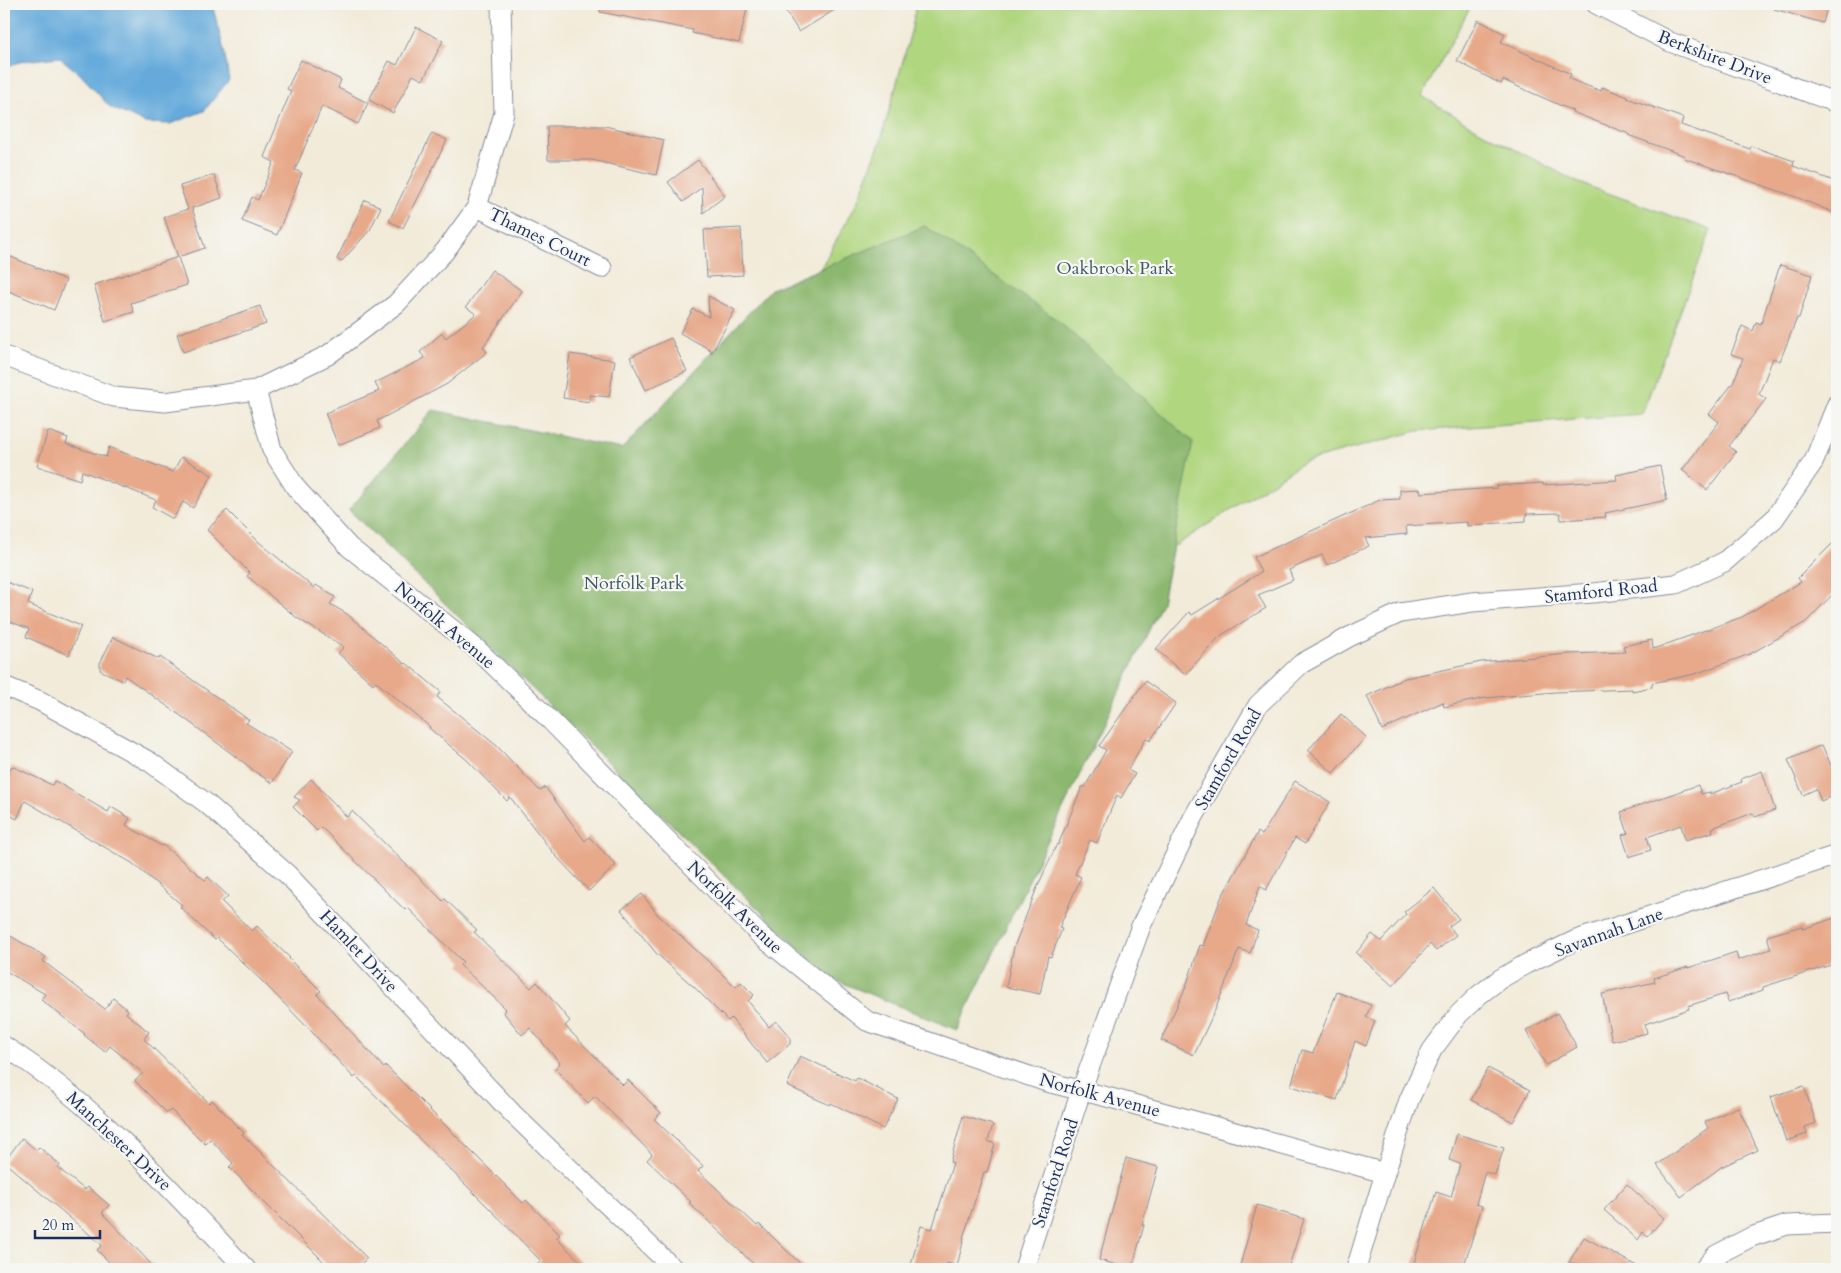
<svg xmlns="http://www.w3.org/2000/svg" width="1841" height="1273" viewBox="0 0 1841 1273" font-family="Cardo,serif">
	<style>
		.green { fill: #b0d67f; stroke: #66826e }
		.forest { fill: #8cb76e; stroke: #547366 }
		.water { fill: #65aadb; stroke: #406c9c }
		.building { fill: #e7a98a }
		.lines { fill: none; stroke-linecap: round; stroke-linejoin: round }
		.street-casing { stroke: #868d9c; stroke-width: 21 }
		.street { stroke: #fff; stroke-width: 19 }
		.labels { text-anchor: middle; stroke-width: 4.5; stroke-linejoin: round; paint-order: stroke }
		.street-label { font-size: 18px; fill: #1b2f5e; stroke: #f6f6f2 }
		.park-label { font-size: 18px; fill: #405966; stroke: #f6f6f2 }
	</style>
	<rect width="100%" height="100%" fill="#f6f6f2"/>
	<filter id="ink" filterUnits="userSpaceOnUse"><feTurbulence type="fractalNoise" baseFrequency=".02" numOctaves="2"/><feDisplacementMap in="SourceGraphic" scale="10" xChannelSelector="R" yChannelSelector="G"/><feConvolveMatrix kernelMatrix="1 2 1 2 8 2 1 2 1" color-interpolation-filters="sRGB"/></filter>
	<filter id="wash" filterUnits="userSpaceOnUse"><feTurbulence type="fractalNoise" baseFrequency=".0096" numOctaves="4" result="noise"/><feDisplacementMap in="SourceGraphic" scale="20" xChannelSelector="R" yChannelSelector="G"/><feGaussianBlur stdDeviation="1.12" result="paint"/><feColorMatrix in="noise" values="0 0 0 0 0 0 0 0 0 0 0 0 0 0 0 0 0 1.4 0 .05"/><feComposite in="paint" operator="in"/></filter>
	<g filter="url(#wash)">
		<rect width="100%" height="100%" fill="#f2ebd9"/>
		<!-- green -->
		<path class="green" d="M 916,4 L 1472,4 L 1422,96 L 1480,131 L 1577,182 L 1711,230 L 1642,414 L 1417,431 L 1304,462 L 1147,564 L 625,460 L 818,273 L 856,205 L 880,143 L 912,28 Z"/>
		<!-- forest -->
		<path class="forest" d="M 925,226 L 1057,320 L 1193,442 L 1162,603 L 957,1030 L 828,977 L 349,510 L 433,410 L 622,449 L 771,289 Z"/>
		<!-- water -->
		<path class="water" d="M 4,4 L 212,4 L 224,50 L 229,80 L 204,111 L 170,124 L 145,123 L 110,107 L 80,74 L 59,57 L 23,61 L 4,67 Z"/>
		<g id="blocks">
			<!-- building -->
			<path class="building" d="M 601,4 L 730,4 L 747,8 L 739,43 L 692,33 L 693,30 L 600,12 Z
				M 781,4 L 844,4 L 799,32 Z
				M 1775,4 L 1828,4 L 1823,23 L 1774,9 Z
				M 1478,20 L 1505,34 L 1501,42 L 1571,74 L 1569,79 L 1601,91 L 1602,87 L 1628,97 L 1627,98 L 1683,118 L 1681,125 L 1750,149 L 1751,146 L 1794,161 L 1793,166 L 1837,182 L 1837,214 L 1796,197 L 1684,158 L 1685,156 L 1628,135 L 1629,134 L 1572,112 L 1573,111 L 1503,80 L 1501,84 L 1457,61 Z
				M 416,27 L 443,41 L 423,80 L 413,75 L 393,113 L 369,100 L 389,61 L 397,65 Z
				M 301,60 L 341,80 L 338,88 L 368,103 L 358,124 L 322,106 L 295,170 L 302,173 L 277,235 L 242,221 L 252,197 L 258,200 L 274,162 L 264,157 L 291,91 L 287,89 Z
				M 547,126 L 605,126 L 664,140 L 656,175 L 592,160 L 548,160 Z
				M 432,133 L 447,140 L 403,228 L 389,221 Z
				M 698,160 L 725,196 L 703,213 L 702,187 L 683,202 L 668,182 Z
				M 214,175 L 222,198 L 192,208 L 205,248 L 178,257 L 164,217 L 188,209 L 180,186 Z
				M 365,200 L 381,207 L 370,230 L 341,262 L 337,259 Z
				M 741,228 L 743,275 L 707,277 L 704,230 Z
				M 4,254 L 66,280 L 54,310 L 4,289 Z
				M 178,257 L 187,285 L 131,303 L 134,312 L 105,321 L 94,285 Z
				M 1780,265 L 1812,275 L 1799,318 L 1797,318 L 1780,361 L 1773,358 L 1759,394 L 1766,399 L 1729,446 L 1736,452 L 1707,490 L 1682,470 L 1719,422 L 1709,414 L 1733,383 L 1743,358 L 1731,354 L 1742,326 L 1753,331 L 1756,322 L 1761,324 Z
				M 492,270 L 522,291 L 483,347 L 487,352 L 447,384 L 377,421 L 380,428 L 338,445 L 325,413 L 379,391 L 375,383 L 425,358 L 420,352 L 442,333 L 446,338 L 476,314 L 466,307 Z
				M 708,296 L 735,310 L 711,354 L 711,350 L 680,333 L 693,309 L 709,317 Z
				M 260,306 L 266,324 L 183,352 L 177,334 Z
				M 671,338 L 687,371 L 646,390 L 630,357 Z
				M 570,354 L 615,360 L 609,397 L 590,395 L 590,402 L 563,398 Z
				M 48,431 L 68,438 L 66,444 L 106,457 L 109,447 L 173,472 L 181,457 L 212,475 L 193,508 L 183,502 L 173,519 L 152,507 L 156,500 L 82,471 L 80,480 L 37,466 Z
				M 1660,466 L 1667,500 L 1605,513 L 1606,517 L 1561,520 L 1560,513 L 1526,514 L 1526,521 L 1486,524 L 1486,525 L 1467,526 L 1467,522 L 1406,526 L 1407,534 L 1365,538 L 1369,546 L 1327,565 L 1322,555 L 1289,570 L 1293,580 L 1258,595 L 1266,608 L 1220,636 L 1185,675 L 1156,649 L 1189,612 L 1192,615 L 1261,572 L 1254,557 L 1380,500 L 1400,499 L 1400,490 L 1420,489 L 1421,493 L 1497,488 L 1496,486 L 1543,483 L 1543,485 L 1617,480 L 1616,475 Z
				M 227,510 L 259,542 L 314,588 L 316,585 L 335,597 L 330,604 L 347,614 L 405,664 L 406,663 L 441,692 L 437,697 L 497,746 L 540,791 L 545,787 L 585,841 L 589,837 L 616,865 L 589,891 L 555,855 L 510,797 L 507,801 L 467,760 L 429,728 L 430,727 L 375,681 L 373,684 L 338,653 L 344,647 L 297,618 L 247,576 L 250,573 L 207,530 Z
				M 1837,539 L 1837,590 L 1806,622 L 1750,654 L 1695,674 L 1652,683 L 1652,687 L 1632,691 L 1632,689 L 1556,692 L 1485,698 L 1444,707 L 1443,702 L 1382,730 L 1367,696 L 1405,678 L 1481,662 L 1569,654 L 1625,652 L 1623,646 L 1652,640 L 1653,649 L 1742,617 L 1801,582 L 1798,578 Z
				M 4,581 L 32,592 L 28,604 L 81,626 L 69,655 L 26,637 L 29,629 L 4,619 Z
				M 113,637 L 159,659 L 160,657 L 249,720 L 246,723 L 292,752 L 272,783 L 251,769 L 251,768 L 188,721 L 125,676 L 123,681 L 100,670 L 100,663 Z
				M 1145,681 L 1176,703 L 1150,741 L 1146,738 L 1128,770 L 1135,774 L 1121,798 L 1117,795 L 1097,843 L 1090,840 L 1075,874 L 1081,877 L 1059,928 L 1062,929 L 1051,957 L 1048,956 L 1040,994 L 1006,987 L 1014,947 L 1036,890 L 1057,844 L 1058,845 L 1082,787 L 1085,787 L 1106,750 L 1099,746 Z
				M 1341,714 L 1366,737 L 1333,773 L 1308,750 Z
				M 1822,745 L 1837,779 L 1837,794 L 1821,801 L 1816,789 L 1803,795 L 1788,760 Z
				M 12,766 L 52,785 L 55,781 L 108,812 L 111,807 L 130,818 L 126,825 L 162,846 L 163,845 L 205,880 L 208,877 L 228,896 L 222,902 L 252,931 L 257,926 L 290,958 L 289,959 L 321,991 L 317,994 L 384,1068 L 386,1066 L 523,1203 L 526,1200 L 560,1235 L 556,1238 L 588,1269 L 533,1269 L 541,1261 L 491,1210 L 356,1076 L 354,1078 L 312,1032 L 265,984 L 217,938 L 215,940 L 180,907 L 182,905 L 132,863 L 25,801 L 17,819 L 4,812 L 4,782 Z
				M 1762,771 L 1775,810 L 1755,817 L 1753,813 L 1712,828 L 1713,832 L 1685,840 L 1681,825 L 1647,837 L 1651,850 L 1629,857 L 1622,835 L 1628,833 L 1621,812 L 1698,785 L 1701,794 L 1710,792 L 1710,794 L 1742,782 L 1741,779 Z
				M 311,779 L 347,817 L 352,811 L 443,901 L 445,899 L 477,930 L 474,932 L 531,988 L 537,982 L 570,1021 L 565,1026 L 623,1085 L 628,1080 L 661,1113 L 654,1119 L 703,1166 L 698,1171 L 757,1226 L 759,1224 L 806,1269 L 759,1269 L 689,1203 L 691,1202 L 647,1160 L 652,1154 L 595,1096 L 588,1103 L 555,1069 L 560,1063 L 530,1028 L 522,1035 L 503,1012 L 506,1009 L 460,965 L 463,962 L 408,908 L 405,910 L 321,827 L 317,831 L 293,807 L 300,800 L 294,797 Z
				M 1295,781 L 1330,802 L 1305,844 L 1295,838 L 1266,890 L 1260,886 L 1246,925 L 1258,930 L 1250,953 L 1239,949 L 1216,1008 L 1194,1055 L 1161,1040 L 1185,989 L 1200,945 L 1203,946 L 1221,898 L 1258,832 L 1262,835 Z
				M 1434,888 L 1459,919 L 1449,926 L 1456,935 L 1436,951 L 1430,944 L 1393,986 L 1356,953 L 1372,934 L 1381,941 L 1406,914 L 1404,912 Z
				M 642,894 L 658,915 L 736,987 L 741,982 L 754,995 L 748,1001 L 769,1027 L 776,1021 L 790,1037 L 790,1044 L 767,1063 L 731,1018 L 728,1021 L 694,987 L 656,953 L 621,910 Z
				M 1837,917 L 1837,963 L 1763,987 L 1763,990 L 1728,1002 L 1725,994 L 1688,1006 L 1689,1009 L 1645,1024 L 1647,1033 L 1612,1041 L 1602,994 L 1655,982 L 1654,978 L 1688,967 L 1688,968 L 1736,952 L 1738,960 L 1771,949 L 1767,936 L 1802,926 L 1803,929 Z
				M 4,932 L 46,957 L 43,961 L 105,1009 L 113,998 L 128,1010 L 126,1013 L 149,1032 L 144,1039 L 209,1103 L 212,1100 L 244,1133 L 242,1134 L 367,1258 L 356,1269 L 331,1269 L 229,1167 L 233,1163 L 210,1139 L 205,1144 L 171,1110 L 167,1113 L 135,1081 L 143,1073 L 110,1046 L 105,1052 L 84,1035 L 85,1034 L 41,1000 L 45,994 L 4,970 Z
				M 1337,992 L 1371,1005 L 1366,1017 L 1375,1021 L 1366,1046 L 1355,1041 L 1337,1100 L 1291,1086 L 1302,1050 L 1313,1053 Z
				M 1557,1013 L 1577,1047 L 1546,1065 L 1526,1031 Z
				M 800,1056 L 855,1081 L 857,1078 L 898,1099 L 883,1129 L 831,1103 L 830,1105 L 787,1086 Z
				M 1488,1068 L 1530,1090 L 1513,1122 L 1471,1100 Z
				M 1804,1086 L 1816,1123 L 1805,1127 L 1807,1134 L 1786,1141 L 1771,1097 Z
				M 1738,1107 L 1758,1150 L 1721,1167 L 1681,1197 L 1657,1165 L 1708,1128 L 1705,1122 Z
				M 963,1116 L 993,1125 L 988,1141 L 995,1144 L 987,1172 L 984,1172 L 963,1238 L 964,1238 L 957,1266 L 947,1263 L 945,1269 L 910,1269 L 921,1226 L 932,1229 L 953,1163 L 950,1162 Z
				M 1457,1134 L 1504,1148 L 1495,1175 L 1485,1172 L 1476,1204 L 1482,1206 L 1463,1269 L 1412,1269 L 1436,1192 L 1451,1197 L 1460,1164 L 1449,1160 Z
				M 22,1138 L 36,1150 L 39,1147 L 60,1165 L 58,1168 L 85,1190 L 88,1187 L 109,1205 L 102,1213 L 156,1269 L 116,1269 L 97,1250 L 102,1245 L 4,1162 Z
				M 1126,1158 L 1158,1167 L 1142,1225 L 1144,1225 L 1132,1269 L 1099,1260 Z
				M 1627,1184 L 1664,1218 L 1648,1236 L 1643,1232 L 1638,1240 L 1604,1210 Z
				M 1257,1205 L 1304,1219 L 1288,1269 L 1239,1269 Z
				M 1584,1237 L 1642,1269 L 1582,1269 L 1569,1262 Z"/>
		</g>
	</g>
	<g filter="url(#ink)">
		<use href="#blocks" fill-opacity="0" stroke="#868d9c" stroke-width="1"/>
		<g class="lines">
			<!-- street casing -->
			<g class="street-casing">
				<path id="street" d="M 1596,4 L 1670,42 L 1837,103
					M 477,207 L 602,268
					M 4,356 L 114,397 L 165,402 L 256,390 L 328,355 L 396,304 L 445,251 L 477,207 L 504,113 L 501,4
					M 256,390 L 272,450 L 296,488 L 349,547 L 478,650 L 551,721 L 760,935 L 867,1021 L 1047,1082 L 1107,1097 L 1385,1173
					M 4,686 L 40,701 L 150,762 L 206,803 L 288,875 L 513,1114 L 674,1269
					M 4,1046 C 98,1106 170,1189 246,1269
					M 1024,1269 L 1081,1091 L 1141,926 L 1193,818 L 1258,705 L 1301,664 L 1349,637 L 1400,613 L 1472,602 L 1593,593 L 1676,584 L 1724,562 L 1774,519 L 1814,461 L 1837,404
					M 1356,1269 L 1385,1173 L 1409,1100 L 1432,1050 L 1459,1014 L 1479,995 L 1500,979 L 1526,964 L 1576,940 L 1837,855
					M 1704,1269 L 1716,1255 L 1751,1237 L 1787,1225 L 1837,1223"/>
			</g>
			<!-- street -->
			<use href="#street" class="street"/>
		</g>
	</g>
	<g class="labels">
		<!-- street labels -->
		<g class="street-label">
			<text transform="translate(1715 57) rotate(21)" y="6">Berkshire Drive</text>
			<text transform="translate(540 237) rotate(26)" y="6">Thames Court</text>
			<text transform="translate(1601 591) rotate(-6)" y="6">Stamford Road</text>
			<text transform="translate(445 625) rotate(40)" y="6">Norfolk Avenue</text>
			<text transform="translate(1228 759) rotate(-60)" y="6">Stamford Road</text>
			<text transform="translate(735 907) rotate(44)" y="6">Norfolk Avenue</text>
			<text transform="translate(1609 932) rotate(-20)" y="6">Savannah Lane</text>
			<text transform="translate(359 951) rotate(47)" y="6">Hamlet Drive</text>
			<text transform="translate(1100 1095) rotate(15)" y="6">Norfolk Avenue</text>
			<text transform="translate(119 1141) rotate(43)" y="6">Manchester Drive</text>
			<text transform="translate(1055 1173) rotate(-72)" y="6">Stamford Road</text>
		</g>
		<!-- park labels -->
		<g class="park-label">
			<text x="1115" y="274">Oakbrook Park</text>
			<text x="634" y="589">Norfolk Park</text>
		</g>
	</g>
	<!-- margin -->
	<rect width="1841" height="1273" fill="none" stroke="#f6f6f2" stroke-width="20"/>
	<!-- scale -->
	<path d="M35 1230v8h65v-8" fill="none" stroke="#1b2f5e" stroke-width="2.5"/>
	<text x="42" y="1230" font-size="15" fill="#1b2f5e" stroke="#f6f6f2" stroke-width="4" paint-order="stroke">20 m</text>
</svg>
